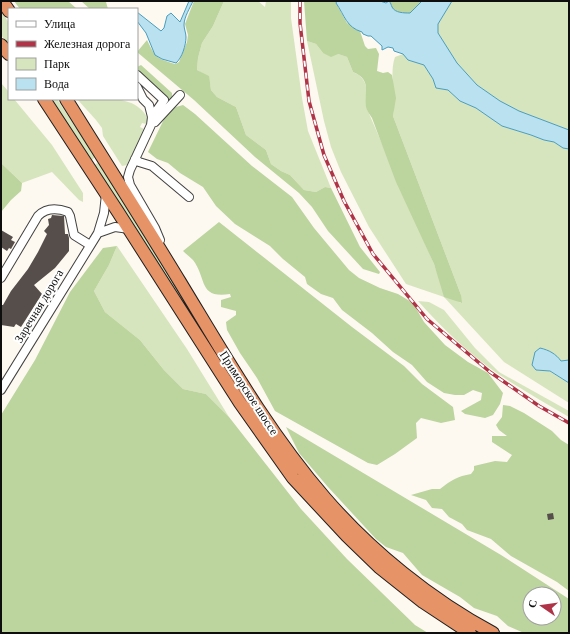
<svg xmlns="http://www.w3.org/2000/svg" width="570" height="634" viewBox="0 0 570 634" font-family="Georgia,serif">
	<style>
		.green { fill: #d6e5bd }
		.forest { fill: #bcd49e; fill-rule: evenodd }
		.water { fill: #bae1f0; stroke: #499dbf }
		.building { fill: #554e4b }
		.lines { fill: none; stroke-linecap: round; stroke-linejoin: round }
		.minor-casing { stroke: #414141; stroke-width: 10 }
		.highway-casing { stroke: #1f1f1f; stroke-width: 14 }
		.minor { stroke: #fff; stroke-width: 8 }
		.highway { stroke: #e59367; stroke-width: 12 }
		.rail-casing { stroke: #b03447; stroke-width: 3.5 }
		.rail { stroke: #fff; stroke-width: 2; stroke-dasharray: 6; stroke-linecap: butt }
		.labels { text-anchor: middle; stroke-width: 4; stroke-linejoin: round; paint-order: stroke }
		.street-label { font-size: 12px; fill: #0e0e0e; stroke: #fff }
	</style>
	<rect width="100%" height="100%" fill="#fdf9f0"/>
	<!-- green -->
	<path class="green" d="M 224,1 L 258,1 L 265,7 L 266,1 L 291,1 L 291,18 L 302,98 L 308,131 L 331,188 L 325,187 L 316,192 L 304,190 L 290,175 L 281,171 L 271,164 L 266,150 L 246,135 L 236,107 L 217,97 L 211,90 L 210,84 L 202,73 L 197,70 L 198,58 L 202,43 L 213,26 Z
		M 452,1 L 569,1 L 569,130 L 519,111 L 500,101 L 477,85 L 457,63 L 438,33 L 438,24 Z
		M 1,11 L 9,23 L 9,45 L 1,35 Z
		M 307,41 L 316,44 L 323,53 L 338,54 L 347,57 L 353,72 C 371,80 365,92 367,109 L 434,264 C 438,277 448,297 461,303 L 461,295 L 393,116 C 396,97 389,73 395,57 L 403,54 L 408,60 L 424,65 L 433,79 L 436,88 L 448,90 L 460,101 L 476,108 L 502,126 L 531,135 L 544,140 L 554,142 L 563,148 L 569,149 L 569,360 L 536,370 L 549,371 L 569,383 L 569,403 L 504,362 L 444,297 L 406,284 L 369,227 L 341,172 L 331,147 L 324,121 Z
		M 1,83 L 9,92 L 9,99 L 14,99 L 52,145 L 83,193 L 83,202 L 79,200 L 52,172 L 22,183 L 1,163 Z
		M 50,99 L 57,99 L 95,157 L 92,160 Z
		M 77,99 C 101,99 136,93 148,119 L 146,124 L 142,123 L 140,127 L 144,129 L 137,146 L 127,165 L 122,166 L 103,136 L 102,128 L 96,120 Z
		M 98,162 L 218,354 L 216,356 L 95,165 Z
		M 117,246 L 187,349 L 229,417 L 206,394 L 183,389 L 164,370 L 140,340 L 105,312 L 94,291 L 109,265 Z
		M 418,301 L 429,302 L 444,310 L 475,348 L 499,372 L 569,411 L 569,417 C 545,403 521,389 498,374 C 469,354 441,327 418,301 Z"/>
	<!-- forest -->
	<path class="forest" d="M 14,1 L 68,1 L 77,9 L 20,9 Z
		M 81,1 L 106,2 L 108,9 L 90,9 Z
		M 194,1 L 224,1 L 213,26 L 202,43 L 198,58 L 197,70 L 209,76 L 211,90 L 217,97 L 236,107 L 246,135 L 266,150 L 271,164 L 281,171 L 290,175 L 304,190 L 316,192 L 325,187 L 331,188 L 360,247 L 380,272 L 379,274 L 363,269 L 328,231 L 312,207 L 299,193 L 255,157 L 194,100 L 137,52 L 147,40 C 156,58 156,58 175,64 L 179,62 L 187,42 L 188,35 L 185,24 Z
		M 304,1 L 337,1 L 336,3 L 347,23 L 360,31 L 365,46 L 368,49 L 376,48 L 379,54 L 377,71 L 383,73 L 388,72 L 392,75 L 396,98 L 393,116 L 461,295 L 462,303 L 444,297 L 434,264 L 396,182 L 372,118 C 370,115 367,111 366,107 C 364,91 372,80 353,72 L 347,57 L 338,54 L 331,57 L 323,53 L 316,44 L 307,41 Z
		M 389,1 L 422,1 L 410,13 C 404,13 395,13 392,7 C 391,5 391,3 389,1 Z
		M 141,65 L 172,93 L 172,98 L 168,100 L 137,72 L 137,67 Z
		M 183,105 L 195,114 L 252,166 L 292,197 L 314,228 L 349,270 L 359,278 L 380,288 L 398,294 L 413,303 L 424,322 L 445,345 L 468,362 L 488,373 L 503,393 L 500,404 L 493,415 L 485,418 L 465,414 L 461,411 L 481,400 L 482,393 L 473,390 L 464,395 L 455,395 L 444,393 L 427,382 L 412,365 L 393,352 L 372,333 L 342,310 L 333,298 L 321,294 L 307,284 L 305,277 L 283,259 L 270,246 L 235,224 L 216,206 L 203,187 L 180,173 L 168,163 L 157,159 L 148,152 L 168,111 L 176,107 Z
		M 1,163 L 22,183 L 21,191 L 11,200 L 1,212 Z
		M 219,222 L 352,327 L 404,366 L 422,384 L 453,407 L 455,420 L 441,423 L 421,418 L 416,423 L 417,438 L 395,454 L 377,465 L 368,463 L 275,411 L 257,378 L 240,353 L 227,330 L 226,322 L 236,315 L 236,311 L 221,307 L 221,300 L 231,297 L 230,294 C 198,299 207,278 193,260 C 190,257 186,254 183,251 Z
		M 117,246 L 109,265 L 94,291 L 105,312 L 140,340 L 164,370 L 183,389 L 206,394 L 229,417 L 301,509 L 347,559 L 415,625 L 428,633 L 1,633 L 1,415 L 35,360 L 70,292 L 103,248 Z
		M 503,405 L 510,406 L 524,413 L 552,431 L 561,440 L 569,445 L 569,591 L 557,582 L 511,556 L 491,539 L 467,530 L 462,524 L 449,517 L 442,509 L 432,508 L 426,500 L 411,495 L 432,489 L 440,489 C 450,481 458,476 471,474 L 474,470 L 474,466 L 495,461 L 507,462 L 512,455 L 492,442 L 492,436 L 507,436 L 499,430 L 496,425 L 502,417 Z
		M 286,427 L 501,555 L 569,599 L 569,633 L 524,633 L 508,626 L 497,616 L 474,608 L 460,597 L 422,575 L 403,553 L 386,547 L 376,539 L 328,487 L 299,453 ZM 530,594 L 554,594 L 554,618 L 530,618 Z"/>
	<!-- water -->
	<path class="water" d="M 189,1 L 193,1 C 190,8 184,17 184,25 C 184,29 186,33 186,37 C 186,45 182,58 176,63 L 162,59 L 155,55 L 146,33 L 137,21 L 137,12 L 161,31 L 164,28 L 167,16 L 171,13 L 180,22 Z
		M 337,1 L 380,1 L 386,3 L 389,1 C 391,3 391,5 392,7 C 395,13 404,13 410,13 L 422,1 L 452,1 L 438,24 L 438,33 L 457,63 L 477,85 L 500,101 L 519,111 L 569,130 L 569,149 L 563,148 L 554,142 L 544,140 L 531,135 L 502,126 L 476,108 L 460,101 L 448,90 L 436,88 L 433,79 L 424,65 L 408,60 L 403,54 L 394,51 L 393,48 L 388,47 L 382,50 L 382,46 L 371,36 L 368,36 L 363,34 L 362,32 C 346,27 345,16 336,3 Z
		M 540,348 C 549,350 556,354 561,361 L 569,360 L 569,383 L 550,371 L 536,370 L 532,365 L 535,352 Z"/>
	<!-- building -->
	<path class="building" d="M 52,215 L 64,216 L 65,234 L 68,234 L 69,238 L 69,251 L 55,268 L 34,285 L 42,294 L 21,327 L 16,324 L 14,327 L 1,325 L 1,305 L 3,305 L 11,291 L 28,269 L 38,252 L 47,234 L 44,231 L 49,225 L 48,219 L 51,218 Z
		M 1,230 L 13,237 L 11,240 L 15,242 L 11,249 L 9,248 L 7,251 L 1,247 Z
		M 553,513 L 554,519 L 548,520 L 547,514 Z"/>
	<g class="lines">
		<!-- minor casing -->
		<g class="minor-casing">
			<path id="minor" d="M 137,75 L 164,100 L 152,117
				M 137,87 L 143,99 L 149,105 L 152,117 L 151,125 L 130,170 L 128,177 L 130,185 L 155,228 L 160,240
				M 155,122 L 180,95
				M 135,159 L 139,162 L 152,166 L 189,197
				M 98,233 L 115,227 L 129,229
				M 1,278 L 38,216 C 46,208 57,208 68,212 L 70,216 L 74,235 L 90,245
				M 1,390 L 98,233 L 104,213 L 106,194"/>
		</g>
		<!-- highway casing -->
		<g class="highway-casing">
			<path id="highway" d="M 2,1 L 9,11
				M 1,45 L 9,54
				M 44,99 L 118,212 L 240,403 L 293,478 L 347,536 L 379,567 L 423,602 L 470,633
				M 66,99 C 104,160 143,221 180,282 C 225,356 268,432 325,498 C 371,551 431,600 493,633"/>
		</g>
		<!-- minor -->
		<use href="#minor" class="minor"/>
		<!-- highway -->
		<use href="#highway" class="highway"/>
		<!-- rail casing -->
		<g class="rail-casing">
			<path id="rail" d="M 300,1 L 300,23 L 309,101 L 324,155 L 344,201 L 373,254 L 427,319 L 490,372 L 539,406 L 569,423"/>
		</g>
		<!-- rail -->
		<use href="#rail" class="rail"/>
	</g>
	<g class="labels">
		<!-- street labels -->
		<g class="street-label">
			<text transform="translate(39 306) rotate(-59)" y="4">Заречная дорога</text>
			<text transform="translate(249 393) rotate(57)" y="4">Приморское шоссе</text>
		</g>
	</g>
	<!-- border -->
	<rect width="570" height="634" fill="none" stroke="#0e0e0e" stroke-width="4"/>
	<!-- legend -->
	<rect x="8" y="8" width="130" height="92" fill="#ffffff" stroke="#9f9f9f"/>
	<rect x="16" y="21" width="20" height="6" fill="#ffffff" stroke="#9f9f9f"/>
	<text x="44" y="28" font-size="12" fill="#0e0e0e">Улица</text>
	<rect x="16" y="41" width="20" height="6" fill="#b03447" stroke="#9f9f9f"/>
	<text x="44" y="48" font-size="12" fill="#0e0e0e">Железная дорога</text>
	<rect x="16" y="58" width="20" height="12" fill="#d6e5bd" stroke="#9f9f9f"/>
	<text x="44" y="68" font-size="12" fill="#0e0e0e">Парк</text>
	<rect x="16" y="78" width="20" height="12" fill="#bae1f0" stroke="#9f9f9f"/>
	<text x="44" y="88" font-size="12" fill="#0e0e0e">Вода</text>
	<!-- north arrow -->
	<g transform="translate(542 606) rotate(283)"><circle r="19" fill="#ffffff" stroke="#9f9f9f"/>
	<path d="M0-3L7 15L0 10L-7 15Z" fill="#b03447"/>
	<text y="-6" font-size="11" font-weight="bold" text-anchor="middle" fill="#0e0e0e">С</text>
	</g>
</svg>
